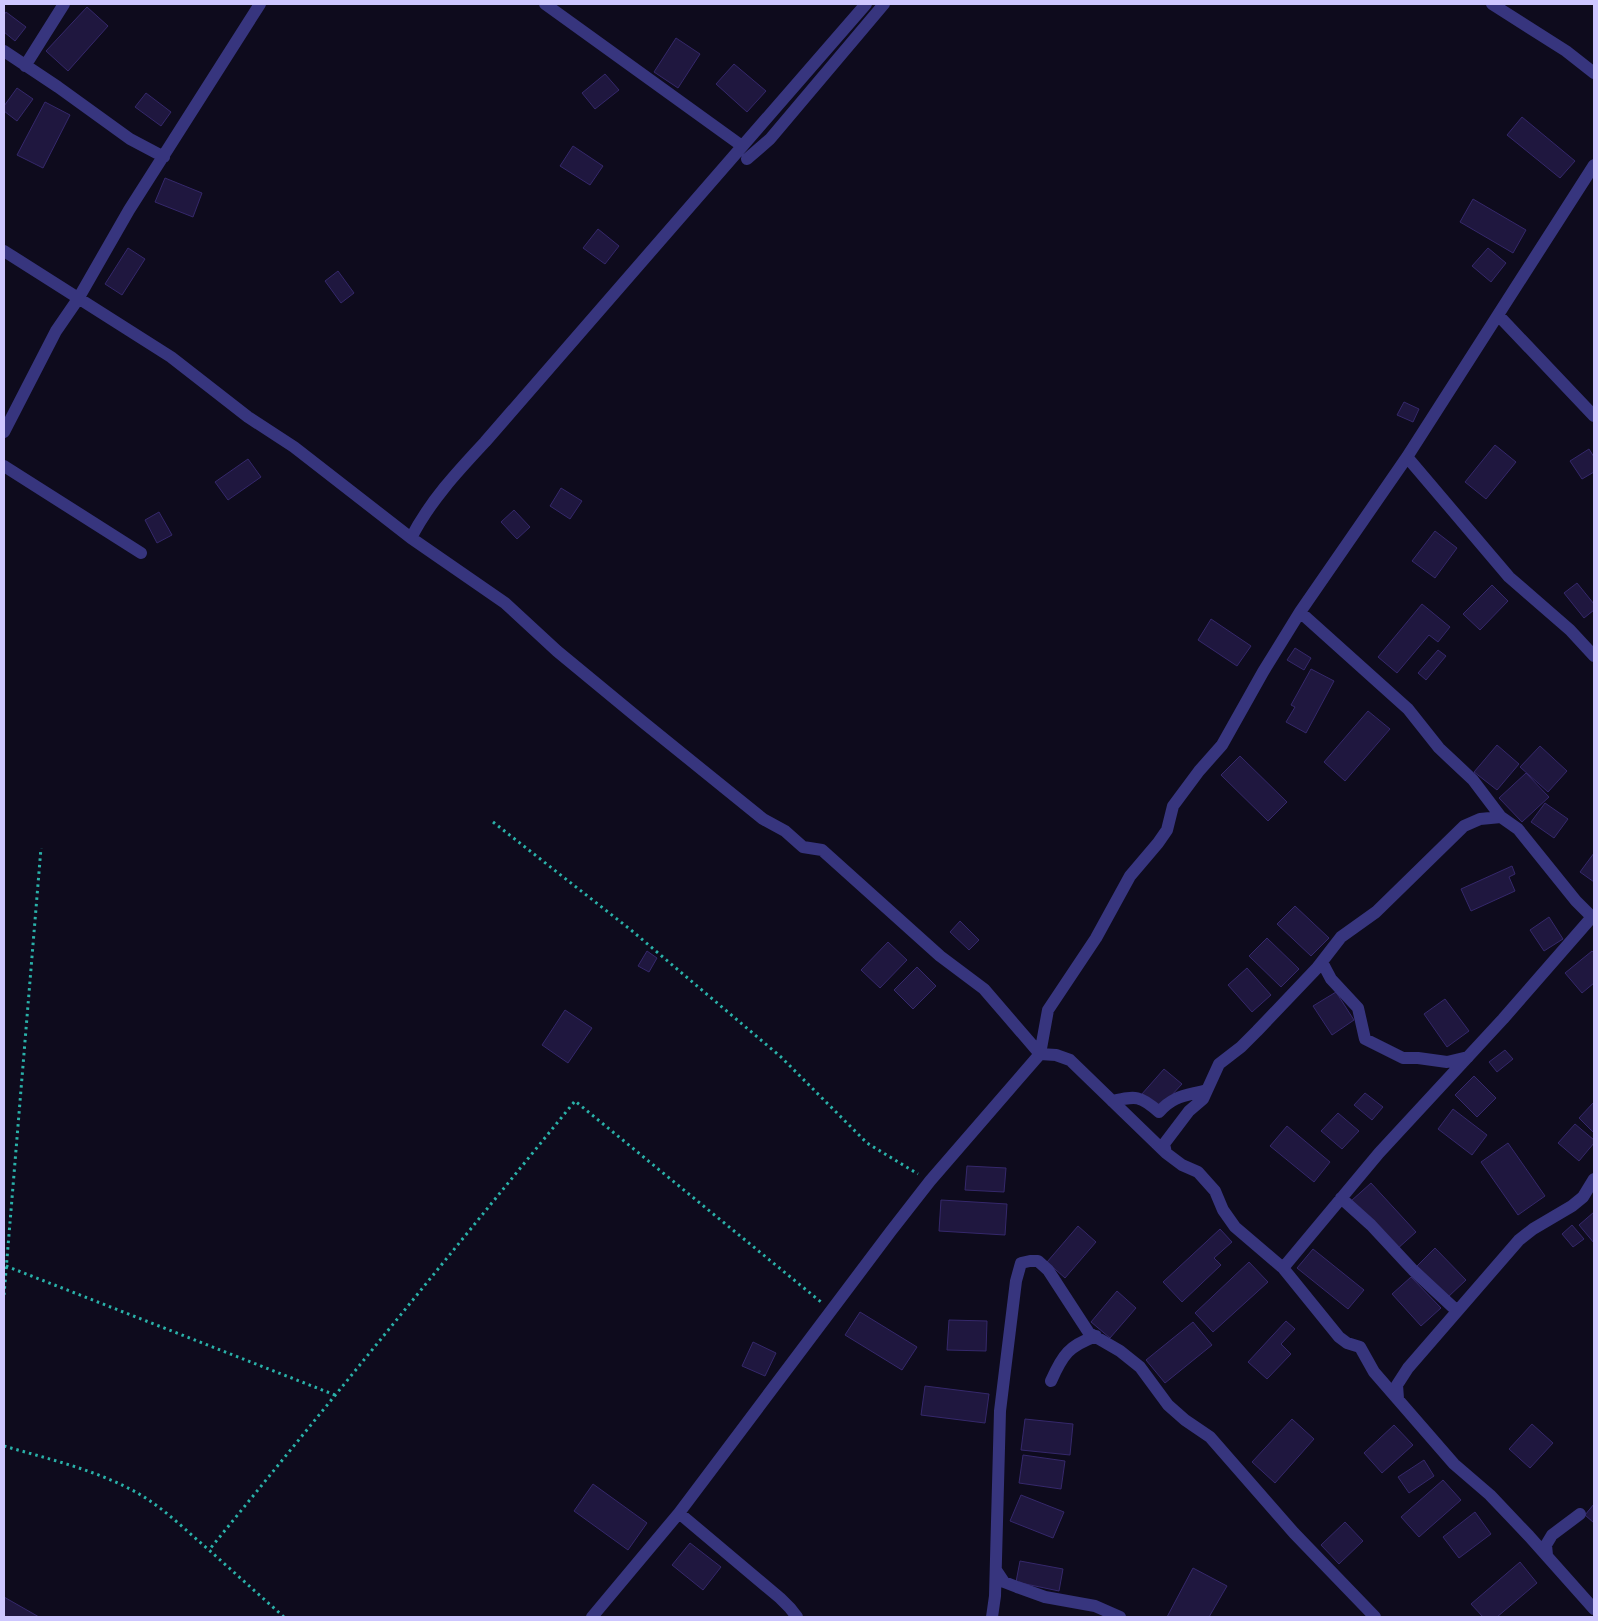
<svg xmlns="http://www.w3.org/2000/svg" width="1598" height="1621" viewBox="0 0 1598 1621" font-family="'Exo 2',sans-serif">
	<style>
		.building { fill: #1f173f; stroke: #35286b }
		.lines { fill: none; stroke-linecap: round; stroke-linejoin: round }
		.path { stroke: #2ab1a9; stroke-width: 3; stroke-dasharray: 2.5 4; stroke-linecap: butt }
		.minor { stroke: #37357e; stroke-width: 12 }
	</style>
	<rect width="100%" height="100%" fill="#0e0b1d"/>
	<!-- building -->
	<path class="building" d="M 87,7 L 108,26 L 68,71 L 46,51 Z
		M 6,12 L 26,27 L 15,41 L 4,32 L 4,15 Z
		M 676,38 L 700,54 L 678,88 L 654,72 Z
		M 734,64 L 766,91 L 747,112 L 716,84 Z
		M 605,74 L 619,90 L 595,109 L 582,93 Z
		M 17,88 L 33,99 L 17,121 L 4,111 L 4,106 Z
		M 146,93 L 171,112 L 161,126 L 135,107 Z
		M 45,102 L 70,115 L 43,168 L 17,155 Z
		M 1522,117 L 1575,161 L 1560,178 L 1507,135 Z
		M 573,146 L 603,166 L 590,185 L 560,166 Z
		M 165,178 L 202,193 L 193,217 L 155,202 Z
		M 1473,199 L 1526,230 L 1513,253 L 1460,222 Z
		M 598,229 L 619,246 L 605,264 L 583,248 Z
		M 128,248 L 145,259 L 122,295 L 105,284 Z
		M 1488,248 L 1506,263 L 1491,282 L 1472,266 Z
		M 338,271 L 354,293 L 341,303 L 325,281 Z
		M 1404,402 L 1419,409 L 1413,422 L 1397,415 Z
		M 1495,445 L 1516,462 L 1486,499 L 1465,482 Z
		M 1589,449 L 1594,457 L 1594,472 L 1582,479 L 1570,461 Z
		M 248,459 L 261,477 L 228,500 L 215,482 Z
		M 561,488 L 582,501 L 570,519 L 550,506 Z
		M 514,510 L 530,527 L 517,539 L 501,522 Z
		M 159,512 L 172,535 L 157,543 L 145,520 Z
		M 1435,531 L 1457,548 L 1435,578 L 1412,561 Z
		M 1577,583 L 1594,604 L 1594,610 L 1584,618 L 1564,593 Z
		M 1492,585 L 1508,601 L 1480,630 L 1463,614 Z
		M 1422,604 L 1450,627 L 1438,642 L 1429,635 L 1397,673 L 1378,657 Z
		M 1211,619 L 1251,646 L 1237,666 L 1198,640 Z
		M 1295,648 L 1311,658 L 1304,670 L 1287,660 Z
		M 1438,650 L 1446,656 L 1426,680 L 1418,673 Z
		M 1311,669 L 1334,681 L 1306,733 L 1286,722 L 1295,707 L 1291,705 Z
		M 1368,711 L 1390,729 L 1345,781 L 1324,762 Z
		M 1497,745 L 1519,764 L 1497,790 L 1474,772 Z
		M 1540,746 L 1567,771 L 1548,792 L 1520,767 Z
		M 1240,756 L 1287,802 L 1268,821 L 1221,775 Z
		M 1526,773 L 1549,797 L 1522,822 L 1499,798 Z
		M 1545,803 L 1568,819 L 1554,838 L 1531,822 Z
		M 1594,853 L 1594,882 L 1580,872 Z
		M 1512,866 L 1515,874 L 1509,877 L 1515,891 L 1471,911 L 1461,889 Z
		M 1295,906 L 1329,938 L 1311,956 L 1277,924 Z
		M 1549,917 L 1563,939 L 1544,951 L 1530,930 Z
		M 960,921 L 979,940 L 969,950 L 950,932 Z
		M 1267,938 L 1299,969 L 1281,987 L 1249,956 Z
		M 888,942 L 907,960 L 880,988 L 861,970 Z
		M 647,951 L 657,958 L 649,972 L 638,966 Z
		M 1592,951 L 1594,953 L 1594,983 L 1582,993 L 1565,973 Z
		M 917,967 L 936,986 L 913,1009 L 894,990 Z
		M 1247,968 L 1271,995 L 1252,1012 L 1228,985 Z
		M 1336,992 L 1354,1020 L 1332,1035 L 1313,1006 Z
		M 1445,999 L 1469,1031 L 1447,1047 L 1424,1014 Z
		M 565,1010 L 592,1028 L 568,1063 L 542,1045 Z
		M 1505,1050 L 1513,1059 L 1497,1072 L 1489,1062 Z
		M 1164,1069 L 1182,1084 L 1158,1110 L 1141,1095 Z
		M 1474,1076 L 1496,1098 L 1477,1117 L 1455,1095 Z
		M 1365,1093 L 1383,1107 L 1372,1120 L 1354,1105 Z
		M 1594,1102 L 1594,1133 L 1579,1118 Z
		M 1453,1109 L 1487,1135 L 1472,1155 L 1438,1129 Z
		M 1338,1113 L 1359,1131 L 1342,1149 L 1321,1131 Z
		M 1575,1124 L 1594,1140 L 1594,1143 L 1579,1161 L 1558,1143 Z
		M 1287,1126 L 1330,1162 L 1314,1182 L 1270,1146 Z
		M 1508,1143 L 1545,1196 L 1518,1215 L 1481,1162 Z
		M 967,1166 L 1006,1168 L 1004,1192 L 965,1190 Z
		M 1371,1183 L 1416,1232 L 1396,1250 L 1351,1201 Z
		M 941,1200 L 1007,1204 L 1005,1235 L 939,1231 Z
		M 1594,1212 L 1594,1243 L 1579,1225 Z
		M 1572,1225 L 1584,1239 L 1573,1247 L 1562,1234 Z
		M 1078,1226 L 1096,1242 L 1065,1278 L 1047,1262 Z
		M 1220,1229 L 1232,1242 L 1214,1258 L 1221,1265 L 1182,1302 L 1163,1282 Z
		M 1435,1248 L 1466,1280 L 1447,1298 L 1417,1266 Z
		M 1313,1249 L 1364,1290 L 1348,1309 L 1297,1268 Z
		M 1249,1262 L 1268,1282 L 1213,1332 L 1195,1313 Z
		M 1411,1277 L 1441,1308 L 1421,1326 L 1392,1294 Z
		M 1117,1291 L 1136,1308 L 1110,1338 L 1091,1322 Z
		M 860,1312 L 917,1347 L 902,1370 L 845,1335 Z
		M 949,1320 L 987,1321 L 986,1351 L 947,1350 Z
		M 1286,1321 L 1295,1329 L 1281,1344 L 1291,1354 L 1267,1379 L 1248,1362 Z
		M 1193,1322 L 1212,1345 L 1165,1383 L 1146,1360 Z
		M 753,1342 L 776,1353 L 765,1376 L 742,1366 Z
		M 925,1386 L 989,1394 L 985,1423 L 921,1415 Z
		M 1025,1419 L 1073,1424 L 1070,1455 L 1021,1450 Z
		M 1292,1419 L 1314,1439 L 1275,1483 L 1252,1462 Z
		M 1532,1424 L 1553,1443 L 1530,1468 L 1509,1449 Z
		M 1394,1425 L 1413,1445 L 1382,1473 L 1364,1453 Z
		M 1023,1455 L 1065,1461 L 1061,1489 L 1019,1483 Z
		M 1424,1460 L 1434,1476 L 1409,1493 L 1398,1477 Z
		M 1443,1480 L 1461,1500 L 1419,1537 L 1401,1517 Z
		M 593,1484 L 647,1523 L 628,1550 L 574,1511 Z
		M 1021,1495 L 1064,1512 L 1053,1538 L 1010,1521 Z
		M 1594,1504 L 1594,1523 L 1585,1515 Z
		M 1475,1512 L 1491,1534 L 1459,1558 L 1443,1537 Z
		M 1345,1522 L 1363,1541 L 1339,1564 L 1321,1545 Z
		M 690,1543 L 721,1567 L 703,1590 L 672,1565 Z
		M 1020,1561 L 1063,1569 L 1059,1591 L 1016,1582 Z
		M 1520,1562 L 1537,1583 L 1497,1617 L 1483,1617 L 1471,1604 Z
		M 1193,1568 L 1227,1586 L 1209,1617 L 1167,1617 Z
		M 4,1597 L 39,1617 L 4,1617 Z"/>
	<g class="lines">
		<!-- path -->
		<path class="path" d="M 493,822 L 631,930 L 781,1057 L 867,1143 L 918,1174
			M 6,1266 L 335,1395
			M 4,1295 L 41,848
			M 4,1446 C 45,1458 92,1469 130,1489 C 160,1504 184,1529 209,1550
			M 284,1617 L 209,1550 L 575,1101 L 821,1302"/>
		<!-- minor -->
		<path class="minor" d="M 545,4 L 742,146
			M 1492,4 L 1566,51 L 1594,73
			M 4,51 L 58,87 L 130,139 L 164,157
			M 25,66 L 64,4
			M 747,159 L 770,139 L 884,4
			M 4,251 L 171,357 L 248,417 L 294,447 L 411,538 L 505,603 L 557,651 L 643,722 L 763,819 L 785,831 L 803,847 L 822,850 L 940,956 L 984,989 L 1040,1054 L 1056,1055 L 1070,1060 L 1166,1153 L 1182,1165 L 1198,1172 L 1215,1191 L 1223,1210 L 1235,1227 L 1283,1268 L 1339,1337 L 1347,1343 L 1360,1347 L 1374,1372 L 1454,1464 L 1490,1495 L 1529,1536 L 1594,1609
			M 1499,316 L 1594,416
			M 4,432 L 56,331 L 78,299 L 129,210 L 260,4
			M 1407,457 L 1509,577 L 1570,630 L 1594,656
			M 4,466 L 141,553
			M 411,538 C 430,501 457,472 485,442 L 866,4
			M 1300,612 L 1408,709 L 1439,748 L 1473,780 L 1501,817 L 1518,829 L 1576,901 L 1594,919
			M 1322,962 L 1331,979 L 1358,1008 L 1365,1039 L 1403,1058 L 1418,1058 L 1447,1062 L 1468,1057
			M 1112,1101 C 1136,1096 1140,1095 1159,1112 C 1174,1095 1186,1096 1207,1090
			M 1166,1153 L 1164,1144 L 1189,1111 L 1203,1099 L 1219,1064 L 1241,1047 L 1257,1031 L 1317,968 L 1341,937 L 1376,912 L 1464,826 L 1480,819 L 1501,817
			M 1341,1198 L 1371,1225 L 1413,1270 L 1457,1311
			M 1283,1268 L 1379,1153 L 1503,1019 L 1592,917
			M 1051,1381 C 1063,1354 1069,1346 1096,1336
			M 1398,1399 L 1397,1385 L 1408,1368 L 1519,1240 L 1533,1229 L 1572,1206 L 1583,1197 L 1594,1179
			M 679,1513 L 780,1598 L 790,1608 L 797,1617
			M 1547,1555 L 1546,1545 L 1552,1535 L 1580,1514
			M 996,1570 L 1004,1582 L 1017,1587 L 1045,1597 L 1095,1606 L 1120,1617
			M 592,1617 L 679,1513 L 891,1231 L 930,1181 L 1040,1054 L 1048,1010 L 1096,938 L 1130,876 L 1158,843 L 1167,830 L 1173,806 L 1199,771 L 1222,745 L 1263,672 L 1300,612 L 1407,457 L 1594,165
			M 992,1617 L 995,1596 L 1000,1411 L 1016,1281 L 1021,1263 L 1030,1261 L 1038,1261 L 1048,1270 L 1089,1333 L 1120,1351 L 1140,1367 L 1168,1405 L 1185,1420 L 1210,1437 L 1294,1533 L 1375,1617"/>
	</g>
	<!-- border -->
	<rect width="1598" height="1621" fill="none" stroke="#cec7ff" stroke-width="10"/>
</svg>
